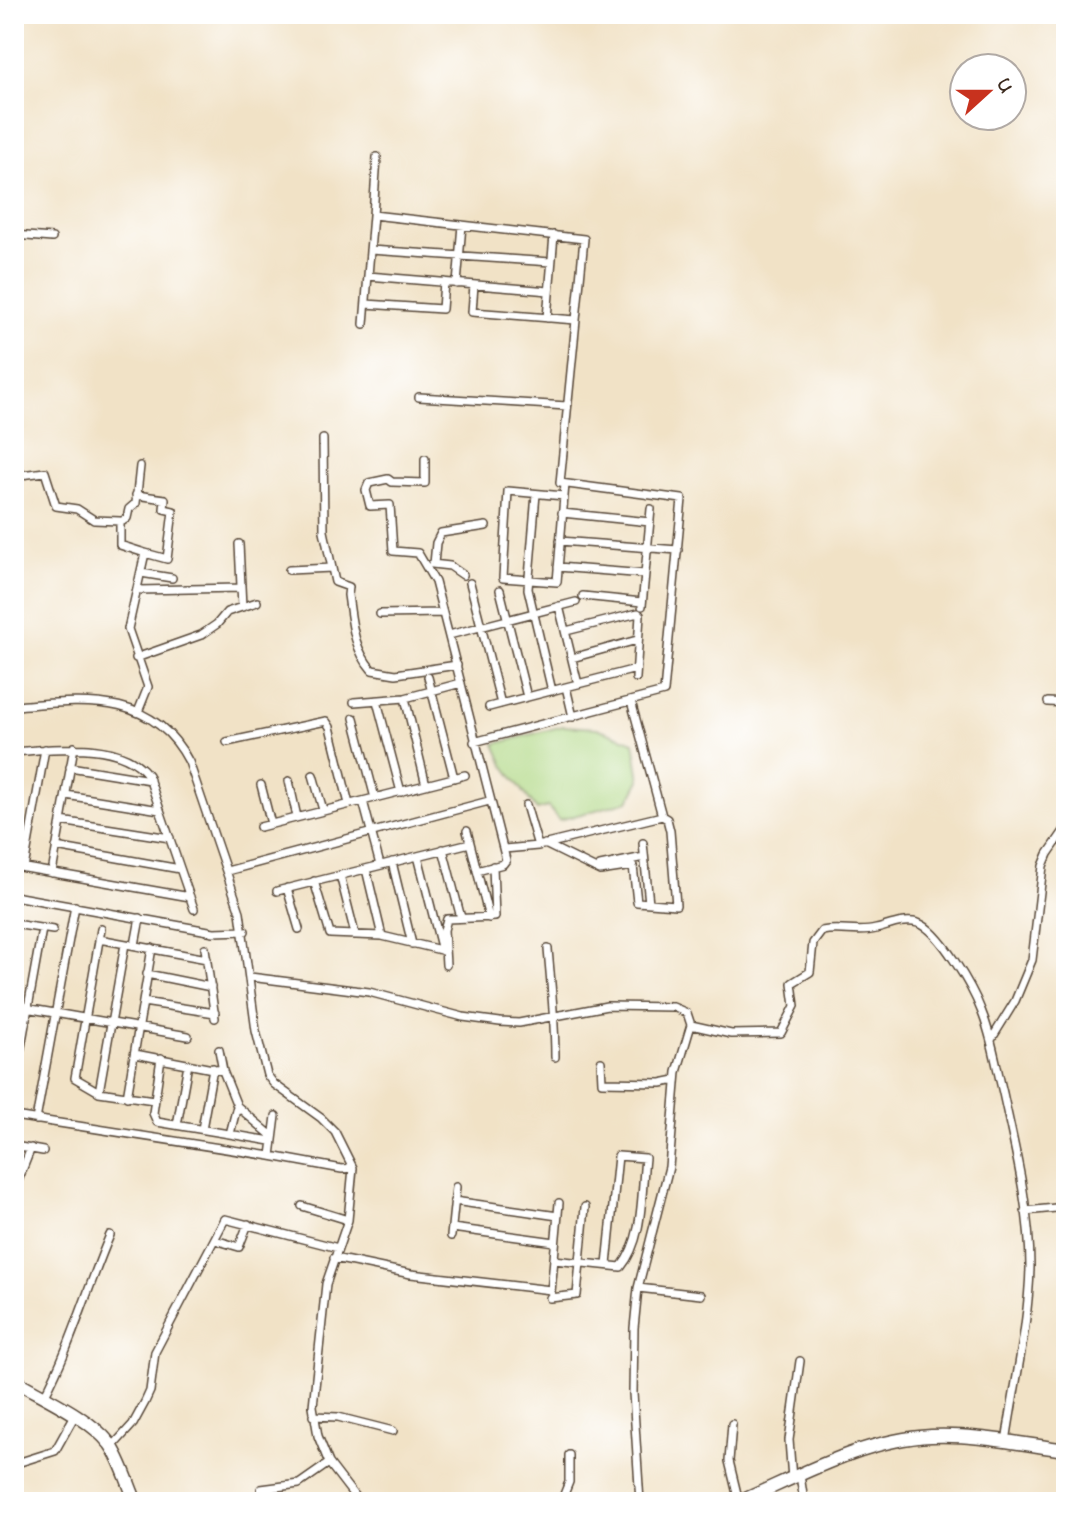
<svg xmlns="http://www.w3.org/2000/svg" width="1080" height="1516" viewBox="0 0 1080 1516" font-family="'Indie Flower',sans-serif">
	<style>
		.green { fill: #afd782; stroke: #758050; stroke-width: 2 }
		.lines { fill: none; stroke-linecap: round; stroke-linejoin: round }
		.minor-casing { stroke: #564637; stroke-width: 10 }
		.primary-casing { stroke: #564637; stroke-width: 15 }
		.minor { stroke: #fff; stroke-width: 7 }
		.primary { stroke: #fff; stroke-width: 12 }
	</style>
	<rect width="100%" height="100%" fill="#fff"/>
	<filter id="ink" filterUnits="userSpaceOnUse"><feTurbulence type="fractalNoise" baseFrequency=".0125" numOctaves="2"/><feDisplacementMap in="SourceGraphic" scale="16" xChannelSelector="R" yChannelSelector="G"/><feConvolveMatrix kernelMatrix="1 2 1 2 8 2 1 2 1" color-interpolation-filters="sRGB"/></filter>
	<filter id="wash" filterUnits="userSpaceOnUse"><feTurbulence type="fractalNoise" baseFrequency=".006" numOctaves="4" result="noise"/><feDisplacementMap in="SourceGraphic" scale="32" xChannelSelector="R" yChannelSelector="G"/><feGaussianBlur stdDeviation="1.8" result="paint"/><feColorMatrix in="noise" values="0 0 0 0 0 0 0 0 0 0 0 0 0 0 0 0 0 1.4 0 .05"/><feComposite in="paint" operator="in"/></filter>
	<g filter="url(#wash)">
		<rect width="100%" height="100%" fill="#f1e2c6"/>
		<!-- green -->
		<path class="green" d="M 563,726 L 597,728 L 634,742 L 640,780 L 629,801 L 559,820 L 548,807 L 537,810 L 504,765 L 495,744 Z"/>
	</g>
	<g filter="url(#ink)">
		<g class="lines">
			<!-- minor casing -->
			<g class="minor-casing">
				<path id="minor" d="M 377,157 L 373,215 L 584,239 L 560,483 L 682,499 L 664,692 L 474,742
					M 14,235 L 52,238
					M 370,250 L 551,262
					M 368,276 L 549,291
					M 457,284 L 462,225
					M 474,285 L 472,312 L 576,320
					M 366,304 L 442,309 L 444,282
					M 547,318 L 554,235
					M 364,324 L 373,215
					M 419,397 L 567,406
					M 323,439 L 324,531 L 335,582 L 349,587 L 348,595 C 352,622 353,648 372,670 L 396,674 L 457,665
					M 425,459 L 425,483 L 392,482 L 388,479 L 369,483 L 366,490 L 370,506 L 390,505 L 393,551 L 418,553 L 435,582 L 506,860 L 503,864 L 477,871
					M 14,470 L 21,475 L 45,472 L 56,506 L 77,509 L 94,520 L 120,521 L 120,545 L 145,553 L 128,629 L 148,687 L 138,712
					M 536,494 L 528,589 L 552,691
					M 136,495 L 165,499 L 164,509 L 173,511 L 167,559 L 145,553
					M 564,496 L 508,491 L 503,578 L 557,582 L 565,484
					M 562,513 L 650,522
					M 121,522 L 127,518 L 129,509 L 136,503 L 140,466
					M 560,541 L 678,550
					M 239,544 L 242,607
					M 432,564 L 450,566 L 463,575
					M 434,564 L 436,543 L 441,533 L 486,526
					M 558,567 L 645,574
					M 289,570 L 332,568
					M 141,573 L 172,578
					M 470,583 L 501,704
					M 138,590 L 241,588
					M 500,590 L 527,697
					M 583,596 L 642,602
					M 559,606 L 578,684
					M 642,606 L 651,509
					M 380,614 L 443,613
					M 566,631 L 638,613 L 640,615 L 636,678
					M 449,635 L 576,602
					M 136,658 L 201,635 L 217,624 L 227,612 L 257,602
					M 572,658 L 637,640
					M 428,677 L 454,778
					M 405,698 L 426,785
					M 377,701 L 401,792
					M 354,702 L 405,698 L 461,683
					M 1048,702 L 1066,703
					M 14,706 C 82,701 152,690 189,762 L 240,912 L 256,1031 L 267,1075 L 274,1084 L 321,1118 L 335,1132 L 353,1168 L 348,1220 L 326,1284 L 313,1406 L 318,1436 L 329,1463 L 359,1502
					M 489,707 L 566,687
					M 573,717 L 566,687 L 636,669
					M 354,718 L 375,798
					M 227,742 L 326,721 L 330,727 L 349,804
					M 14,752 C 54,749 121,739 148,775 L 194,909
					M 70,767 L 150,780
					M 313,775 L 323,810
					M 289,781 L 297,817
					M 261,785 L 271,824
					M 66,795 L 160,810
					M 363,801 L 380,865
					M 526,805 L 538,846 L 662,816
					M 61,821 L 170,838
					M 260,827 L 465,775
					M 467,831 L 489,918
					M 643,843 L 649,903
					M 545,844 L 600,871 L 633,866 L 637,902 L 676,905 L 670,831 L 667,819 L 662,816 L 631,701
					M 56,847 L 180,869
					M 443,849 L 461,918
					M 504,849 L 538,846
					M 418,856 L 442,951
					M 392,862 L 412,944
					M 14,866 L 190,897
					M 600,866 L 644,857
					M 24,868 L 45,749
					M 366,869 L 382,936
					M 227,871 L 489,801
					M 52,873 L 74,747
					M 340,875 L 355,934
					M 314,881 L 330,934 L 382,936 L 445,951
					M 287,888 L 299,929
					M 277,891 L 470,843
					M 14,896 L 214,932 L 245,931
					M 14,924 L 53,930
					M 101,929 L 75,1078 L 99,1092 L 154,1100
					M 99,939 L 207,959
					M 135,945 L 140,918
					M 205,948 L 215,1018
					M 548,949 C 551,985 555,1020 555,1057
					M 446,965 L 444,930 L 447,919 L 495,917 L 493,866
					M 147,974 L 211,987
					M 250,977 L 369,992 L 463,1017 L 500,1022 L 519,1023 L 607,1006 L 673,1007 L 687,1013 L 691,1025 L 677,1072 L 669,1167 L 638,1288 L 701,1295
					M 143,1002 L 215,1013
					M 14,1006 L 188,1036
					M 691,1025 L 731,1034 L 781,1033 L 795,1006 L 792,983 L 810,972 L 813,943 L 822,931 C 841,927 857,934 876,929 C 889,926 903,919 918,923 C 940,930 973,989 981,1010 C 992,1036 996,1065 1003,1093 C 1015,1149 1030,1208 1030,1267 C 1029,1322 1014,1387 1006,1442
					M 991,1040 L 1015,1001 L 1032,960 L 1043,866 L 1048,854 L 1066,828
					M 219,1050 L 223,1071 L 237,1106 L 272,1136
					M 135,1054 L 223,1071
					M 161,1058 L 153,1113 L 157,1122 L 271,1141
					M 601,1062 L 602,1082 L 661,1083 L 676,1080
					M 14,1086 L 42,929
					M 99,1092 L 125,944
					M 127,1097 L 152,948
					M 14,1116 L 271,1156
					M 276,1116 L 271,1156 L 342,1169 L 353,1168
					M 36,1120 L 75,906
					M 177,1125 L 188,1064
					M 202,1129 L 213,1068
					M 230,1134 L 237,1106
					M 14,1146 L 43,1151
					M 14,1191 L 31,1148
					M 454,1201 L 558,1216
					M 302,1206 L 348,1220
					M 1025,1211 L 1066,1207
					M 452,1228 L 555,1242
					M 451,1236 L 456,1187
					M 215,1240 L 239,1247 L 248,1224
					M 334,1258 L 411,1274 L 551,1290
					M 554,1260 L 621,1267 C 644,1239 641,1194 645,1158 L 618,1156 L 607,1265
					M 638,1288 L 634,1328 L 633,1393 L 640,1502
					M 551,1292 L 559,1203
					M 550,1298 L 577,1295 L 585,1207
					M 44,1397 C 71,1346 87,1289 110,1235
					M 313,1416 L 338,1417 L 393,1431
					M 732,1424 L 729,1461 L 739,1502
					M 112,1447 L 133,1424 L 145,1402 L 150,1391 L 155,1352 L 225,1219 L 338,1248
					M 14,1464 L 55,1451 L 75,1415
					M 800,1475 L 804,1502
					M 792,1479 L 789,1440 L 800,1361
					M 261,1489 L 299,1484 L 329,1463
					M 561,1502 L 569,1482 L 569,1455"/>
			</g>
			<!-- primary casing -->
			<g class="primary-casing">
				<path id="primary" d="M 14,1380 C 43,1397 89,1417 110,1444 C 121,1459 128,1484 136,1502
					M 739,1502 C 799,1476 864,1439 931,1436 C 976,1434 1021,1444 1066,1450"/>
			</g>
			<!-- minor -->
			<use href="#minor" class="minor"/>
			<!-- primary -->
			<use href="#primary" class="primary"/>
		</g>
	</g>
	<!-- margin -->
	<rect width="1080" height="1516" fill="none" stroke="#fff" stroke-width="48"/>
	<!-- north arrow -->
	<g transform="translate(988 92) rotate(69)"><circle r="38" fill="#ffffff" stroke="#b1aaa5" stroke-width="2"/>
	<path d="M0-6L14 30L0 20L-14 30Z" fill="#c8321e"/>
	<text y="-12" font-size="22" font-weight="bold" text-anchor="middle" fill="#3b2a1e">U</text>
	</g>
</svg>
